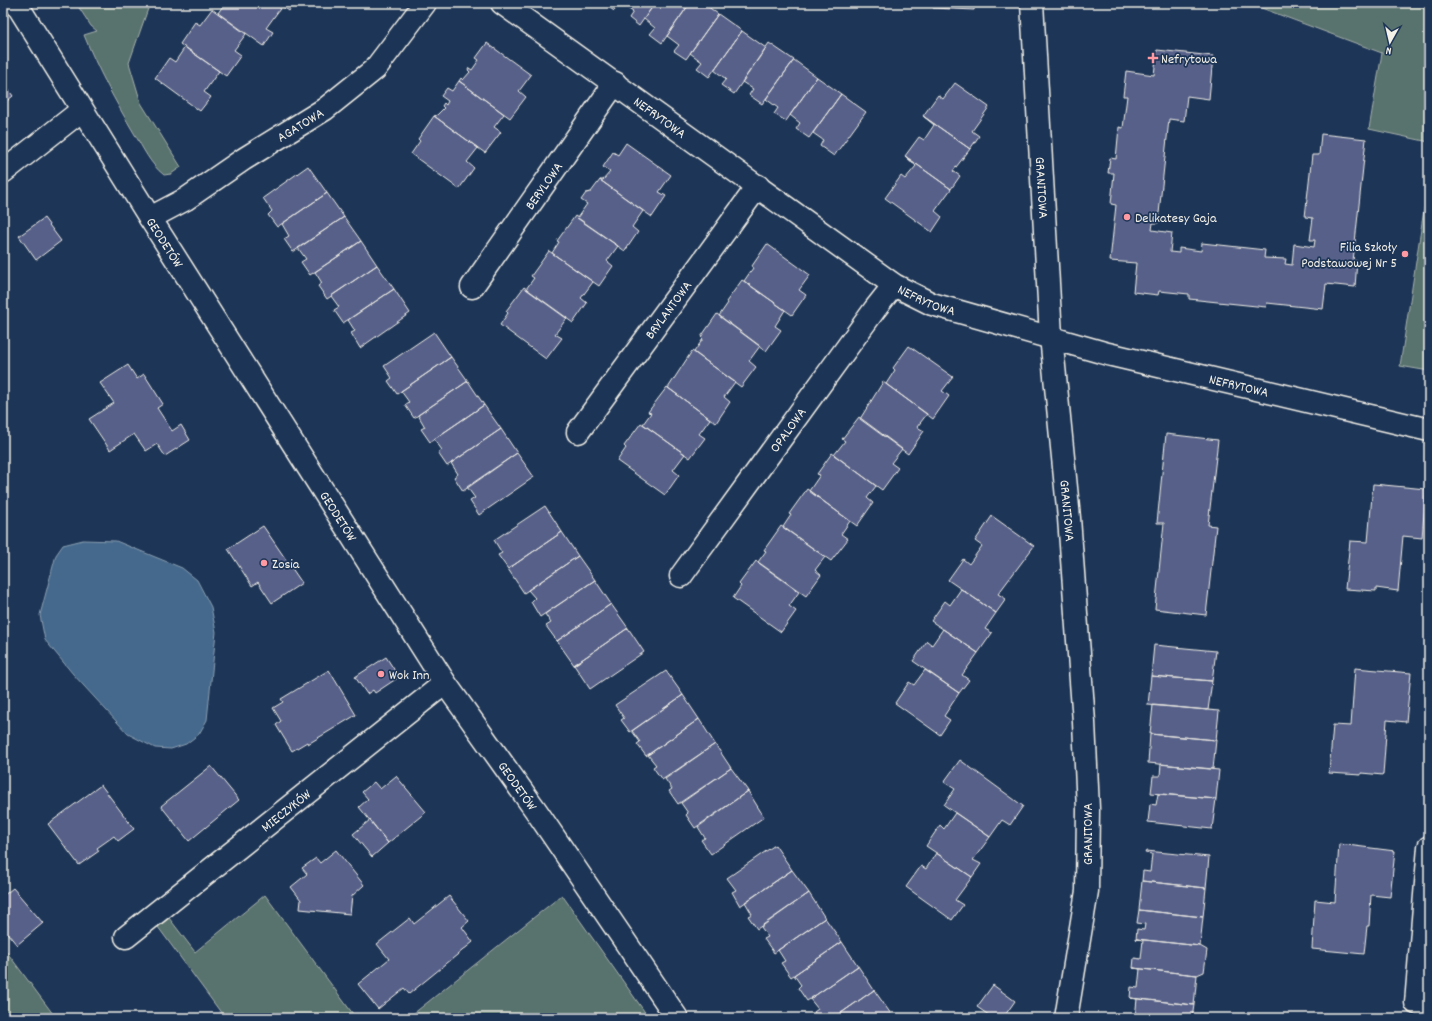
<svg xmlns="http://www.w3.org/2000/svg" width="1432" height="1021" viewBox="0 0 1432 1021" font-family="Dekko,sans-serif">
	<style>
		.green { fill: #59726e; stroke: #a6b2ab }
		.water { fill: #45698c; stroke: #8b9fb1 }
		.building { fill: #566189; stroke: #f4f1e8 }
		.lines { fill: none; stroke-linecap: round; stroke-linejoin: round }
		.minor-casing { stroke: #f4f1e8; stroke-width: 25 }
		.minor { stroke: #1d3557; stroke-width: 22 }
		.poi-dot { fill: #ff9aa2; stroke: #1d3557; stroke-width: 1.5 }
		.labels { text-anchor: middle; stroke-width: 3.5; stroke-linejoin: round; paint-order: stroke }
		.poi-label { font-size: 14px; fill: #f4f1e8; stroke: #1d3557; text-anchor: start }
		.street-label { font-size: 14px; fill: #f4f1e8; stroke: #1d3557 }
	</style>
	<rect width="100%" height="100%" fill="#1d3557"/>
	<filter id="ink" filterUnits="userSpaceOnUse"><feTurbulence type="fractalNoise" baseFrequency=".025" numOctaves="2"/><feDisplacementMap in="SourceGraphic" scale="8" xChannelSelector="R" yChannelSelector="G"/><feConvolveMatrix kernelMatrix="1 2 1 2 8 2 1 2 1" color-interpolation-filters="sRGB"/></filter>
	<g filter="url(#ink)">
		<!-- green -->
		<path class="green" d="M 76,3 L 150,3 L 129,63 L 141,103 L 181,167 L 171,174 L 164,175 C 150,164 143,148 134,133 C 115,101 98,70 84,35 L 97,31 L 91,26 Z
			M 1248,3 L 1429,3 L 1429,142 L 1369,129 L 1382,53 Z
			M 1429,177 L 1429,371 L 1400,366 Z
			M 265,895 L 356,1018 L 225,1018 L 158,927 L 169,918 L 195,952 Z
			M 562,895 L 649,1018 L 408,1018 Z
			M 3,947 L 56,1018 L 3,1018 Z"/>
		<!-- water -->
		<path class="water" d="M 83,540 L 116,541 L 182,568 L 197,580 L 211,607 L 216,632 L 207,720 L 199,734 L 186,744 L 171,749 L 155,748 L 128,734 L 73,674 L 45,640 L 40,615 L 56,555 L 63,545 Z"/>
		<!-- building -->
		<path class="building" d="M 225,3 L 278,3 L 282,6 L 266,28 L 273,32 L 264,46 L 218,13 Z
			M 278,3 L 295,3 L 289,11 Z
			M 604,3 L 620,3 L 614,11 Z
			M 620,3 L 655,3 L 639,26 L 629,18 L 633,12 Z
			M 655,3 L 690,3 L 662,43 L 650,34 L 655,28 L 644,19 Z
			M 690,3 L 703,3 L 718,14 L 686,59 L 674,51 L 679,45 L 667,36 Z
			M 933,3 L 975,3 L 974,10 L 933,8 Z
			M 212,9 L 246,34 L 234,50 L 241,55 L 226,76 L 180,44 L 195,22 L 200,25 Z
			M 718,14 L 742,31 L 709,77 L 697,68 L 702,62 L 690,53 Z
			M 742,31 L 766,48 L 734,94 L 721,85 L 726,79 L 714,70 Z
			M 487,43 L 531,75 L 519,91 L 526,97 L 510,118 L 459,81 L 461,78 L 463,80 L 470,72 L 468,70 L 469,68 L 472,70 L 479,60 L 476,58 Z
			M 769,43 L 794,60 L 762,104 L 749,95 L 753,89 L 742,82 Z
			M 185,47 L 219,71 L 204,92 L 211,97 L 200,111 L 155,78 L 169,58 L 175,62 Z
			M 1157,50 L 1213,56 L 1209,99 L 1187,96 L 1184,121 L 1169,119 L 1158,223 L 1153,223 L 1152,230 L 1172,233 L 1170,252 L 1179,253 L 1179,248 L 1201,251 L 1202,243 L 1265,250 L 1264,258 L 1286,259 L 1285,264 L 1292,265 L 1294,244 L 1314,247 L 1315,240 L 1310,240 L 1313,218 L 1305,217 L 1312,155 L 1319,155 L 1321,134 L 1366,139 L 1353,261 L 1357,261 L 1355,287 L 1326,284 L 1323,309 L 1267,303 L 1266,307 L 1189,299 L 1189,294 L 1159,291 L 1158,295 L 1133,292 L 1136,263 L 1110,261 L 1116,205 L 1111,204 L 1114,173 L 1108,173 L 1110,158 L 1116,159 L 1119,127 L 1123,128 L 1127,96 L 1123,96 L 1126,71 L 1154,75 Z
			M 794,60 L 817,77 L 786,121 L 774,114 L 778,108 L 766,99 Z
			M 817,77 L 841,94 L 809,138 L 796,129 L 800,123 L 790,115 Z
			M 459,81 L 504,114 L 494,127 L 501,132 L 485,153 L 434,116 L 437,115 L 444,108 L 442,106 L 444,103 L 446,105 L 448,101 L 441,96 L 447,88 L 452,91 Z
			M 3,82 L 13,96 L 3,104 Z
			M 955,83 L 989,107 L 972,131 L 979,136 L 970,149 L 923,116 L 938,95 L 943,99 Z
			M 841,94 L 866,112 L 834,156 L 820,146 L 823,140 L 813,133 Z
			M 434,116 L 478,148 L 467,162 L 474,168 L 459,189 L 411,154 L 420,141 L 418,139 Z
			M 923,116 L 970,149 L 953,171 L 960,176 L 951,189 L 905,156 L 919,137 L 924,140 L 934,125 Z
			M 626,143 L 671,175 L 659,192 L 666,196 L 652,217 L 600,180 L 603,180 L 610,172 L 603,167 L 613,152 L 618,155 Z
			M 905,156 L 951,189 L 935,211 L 942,217 L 932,232 L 885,198 L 901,176 L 905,179 L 916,166 Z
			M 308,166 L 327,193 L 277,227 L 268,215 L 272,211 L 263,198 Z
			M 600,180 L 643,211 L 632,227 L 638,232 L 625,251 L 577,218 L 587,204 L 581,200 L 586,193 L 591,192 Z
			M 327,193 L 344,217 L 293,252 L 284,239 L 289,236 L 282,224 Z
			M 575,216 L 618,246 L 607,261 L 613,266 L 599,286 L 552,253 L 559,242 L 557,241 Z
			M 344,217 L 361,241 L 310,275 L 301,262 L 306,259 L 298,248 Z
			M 44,218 L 61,241 L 36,260 L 19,236 Z
			M 361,241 L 377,265 L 327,299 L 318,286 L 322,283 L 315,272 Z
			M 767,244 L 810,275 L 799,290 L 806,295 L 792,315 L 744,281 L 753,268 L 752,266 Z
			M 549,251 L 593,282 L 581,298 L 587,303 L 573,323 L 526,289 L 534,278 L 531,276 Z
			M 377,265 L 394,289 L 343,323 L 334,310 L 339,307 L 331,296 Z
			M 742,280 L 785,310 L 775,326 L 781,330 L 766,351 L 719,316 L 728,303 L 726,302 Z
			M 524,287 L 567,318 L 555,334 L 562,338 L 546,359 L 500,325 L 508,313 L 506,311 Z
			M 394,289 L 410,313 L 360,348 L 351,333 L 355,331 L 348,320 Z
			M 717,314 L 760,346 L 749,361 L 756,367 L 741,387 L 694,352 L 703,339 L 701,337 Z
			M 434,332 L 451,357 L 397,394 L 388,381 L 392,378 L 384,366 Z
			M 909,346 L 953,377 L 942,391 L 949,396 L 933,419 L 886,384 L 895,370 L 893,368 Z
			M 692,351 L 735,382 L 724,397 L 730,402 L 716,423 L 668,388 Z
			M 451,357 L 468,381 L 414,418 L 405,405 L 409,402 L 401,391 Z
			M 128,365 L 137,379 L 144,374 L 163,404 L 157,408 L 172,431 L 181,425 L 190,440 L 165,456 L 157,444 L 146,451 L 134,434 L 110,450 L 89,419 L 114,403 L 100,383 Z
			M 468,381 L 484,405 L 430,442 L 421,429 L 425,427 L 418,415 Z
			M 883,382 L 927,414 L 917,427 L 924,431 L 908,454 L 860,419 Z
			M 667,387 L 710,419 L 699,434 L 705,438 L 690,458 L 643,424 L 651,413 L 648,412 Z
			M 484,405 L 501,429 L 447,466 L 438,453 L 442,450 L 434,439 Z
			M 859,417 L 902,449 L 891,463 L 898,468 L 882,490 L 834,455 L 845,441 L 842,439 Z
			M 641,423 L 685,454 L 673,470 L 679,475 L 665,495 L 617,461 L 626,448 L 624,446 Z
			M 501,429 L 517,453 L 463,491 L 454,477 L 458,474 L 451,463 Z
			M 1166,434 L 1218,440 L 1208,525 L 1216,526 L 1206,615 L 1155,609 L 1164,523 L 1157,523 Z
			M 517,453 L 534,477 L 479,515 L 470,501 L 475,498 L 467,487 Z
			M 832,453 L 876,486 L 867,498 L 873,503 L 857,526 L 809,491 L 820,475 L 817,474 Z
			M 1373,484 L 1426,489 L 1422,538 L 1403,536 L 1398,591 L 1376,588 L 1376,591 L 1345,589 L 1350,541 L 1368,542 Z
			M 807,489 L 850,521 L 841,534 L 848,539 L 831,561 L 783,527 L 791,515 L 789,514 Z
			M 545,506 L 562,532 L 508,569 L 498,555 L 502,553 L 494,540 Z
			M 992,516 L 1034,546 L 998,594 L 1006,599 L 996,613 L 948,580 L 963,559 L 969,564 L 982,546 L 975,541 Z
			M 263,526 L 302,583 L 272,603 L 258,582 L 252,586 L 228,549 Z
			M 781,526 L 825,557 L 815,570 L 821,575 L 806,596 L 758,562 L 766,551 L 764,550 Z
			M 562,532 L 578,556 L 524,593 L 508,569 Z
			M 578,556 L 595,580 L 540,617 L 531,602 L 535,598 L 528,590 Z
			M 756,561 L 799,592 L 789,606 L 796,611 L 781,632 L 733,598 L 741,586 L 739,584 Z
			M 595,580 L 611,604 L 557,641 L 546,626 L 551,623 L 545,614 Z
			M 961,589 L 996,613 L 985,629 L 992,633 L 978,653 L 931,621 L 945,601 L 950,605 Z
			M 611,604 L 628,628 L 574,665 L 557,641 Z
			M 628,628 L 644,652 L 590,689 L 574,665 Z
			M 943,629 L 978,653 L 962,675 L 969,680 L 959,693 L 913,661 L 927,641 L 932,645 Z
			M 1154,645 L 1216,651 L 1212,681 L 1151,676 Z
			M 386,657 L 399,677 L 375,693 L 373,690 L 367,694 L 355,677 Z
			M 1355,668 L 1411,673 L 1406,722 L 1387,720 L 1383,775 L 1361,773 L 1361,775 L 1329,773 L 1333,725 L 1351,726 Z
			M 329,670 L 356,715 L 308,744 L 307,742 L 292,751 L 276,725 L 281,721 L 273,708 L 283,702 L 281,699 Z
			M 925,670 L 959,693 L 944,716 L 950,720 L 940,735 L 895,703 L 909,682 L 914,685 Z
			M 666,671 L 683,695 L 630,732 L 621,720 L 624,718 L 615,705 Z
			M 1151,676 L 1212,681 L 1208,710 L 1148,705 Z
			M 683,695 L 699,719 L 646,756 L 637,744 L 640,742 L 632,731 Z
			M 1153,705 L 1219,711 L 1216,740 L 1150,734 Z
			M 699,719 L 715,744 L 662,780 L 653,767 L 656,765 L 648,755 Z
			M 1150,734 L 1216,740 L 1213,769 L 1148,763 Z
			M 715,744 L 731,768 L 678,804 L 669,791 L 672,789 L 665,779 Z
			M 960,760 L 1023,806 L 1010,825 L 1002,820 L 990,837 L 944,805 L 955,789 L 944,782 Z
			M 1161,764 L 1219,770 L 1216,799 L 1151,793 L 1153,776 L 1160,776 Z
			M 211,766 L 239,800 L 189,841 L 161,806 Z
			M 731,768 L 748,791 L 695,828 L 686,815 L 688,813 L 681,803 Z
			M 396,776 L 426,812 L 388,843 L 359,807 L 368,799 L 362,792 L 374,782 L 380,789 Z
			M 101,785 L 134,829 L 118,841 L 114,836 L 97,848 L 99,851 L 79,865 L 48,824 Z
			M 748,791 L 764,817 L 711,854 L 701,840 L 705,838 L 698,827 Z
			M 1158,794 L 1216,799 L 1212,829 L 1148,822 L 1150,804 L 1156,805 Z
			M 955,813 L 990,837 L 973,860 L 981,864 L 972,877 L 926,846 L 940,825 L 944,829 Z
			M 370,820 L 388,843 L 372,857 L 353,834 Z
			M 1339,844 L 1395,851 L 1390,897 L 1371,895 L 1369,926 L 1367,926 L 1364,954 L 1312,949 L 1315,900 L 1335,902 Z
			M 775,845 L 792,870 L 740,906 L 732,892 L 736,890 L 727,878 Z
			M 336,850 L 364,885 L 352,896 L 350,914 L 300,909 L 301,900 L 291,887 L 307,874 L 302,868 L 316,858 L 320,863 Z
			M 1146,851 L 1209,857 L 1206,888 L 1142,881 L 1143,871 L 1150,872 L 1152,854 L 1145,853 Z
			M 936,853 L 972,877 L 955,900 L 963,905 L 952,920 L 906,887 L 921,866 L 926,869 Z
			M 792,870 L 809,893 L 757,929 L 748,916 L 752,914 L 745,902 Z
			M 1142,881 L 1206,888 L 1203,917 L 1139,910 Z
			M 13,888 L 43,923 L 17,945 L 3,928 L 3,896 Z
			M 809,893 L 825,918 L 774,953 L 764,939 L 768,937 L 761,927 Z
			M 449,896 L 469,921 L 462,927 L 473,942 L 409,994 L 404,988 L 378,1009 L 358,984 L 389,959 L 377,944 L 410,918 L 414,924 Z
			M 1139,910 L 1203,917 L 1200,946 L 1136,939 L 1137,929 L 1144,930 L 1145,924 L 1137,923 Z
			M 825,918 L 842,942 L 791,977 L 781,963 L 785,961 L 778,950 Z
			M 1136,939 L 1200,946 L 1207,950 L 1204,972 L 1197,975 L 1133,968 L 1134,958 L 1141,959 L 1143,940 Z
			M 842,942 L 858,966 L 807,1001 L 798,988 L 801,985 L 794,975 Z
			M 858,966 L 874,990 L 834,1018 L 818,1018 L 814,1012 L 818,1009 L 810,999 Z
			M 1133,968 L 1197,975 L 1194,1005 L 1130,998 L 1131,987 L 1138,988 L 1140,969 Z
			M 993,985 L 1015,1001 L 1003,1018 L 993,1018 L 977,1007 Z
			M 874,990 L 891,1014 L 884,1018 L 834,1018 Z
			M 1130,998 L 1194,1005 L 1192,1018 L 1135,1018 L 1137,999 Z"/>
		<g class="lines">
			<!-- minor casing -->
			<g class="minor-casing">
				<g id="minor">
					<path id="s1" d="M 16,3 L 150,218 L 445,683 L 537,812 L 677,1018"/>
					<path id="s2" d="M 502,3 L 894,285 L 932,304 L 1108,354 L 1429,430"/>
					<path id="s3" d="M 1032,3 L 1051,336 L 1069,518 L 1084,722 L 1088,809 L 1087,891 L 1066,1018"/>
					<path d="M 3,172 L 82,110"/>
					<path id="s4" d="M 150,218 L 186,199 L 244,159 L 325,109 L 375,69 L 425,3"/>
					<path id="s5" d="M 472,287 L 615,83"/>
					<path id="s6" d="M 578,432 L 758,186"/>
					<path id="s7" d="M 681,576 L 875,309 L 894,285"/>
					<path d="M 1429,847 L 1416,1003 L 1429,1005"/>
					<path id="s8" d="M 126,937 L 445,683"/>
				</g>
			</g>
			<!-- minor -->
			<use href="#minor" class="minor"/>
		</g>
	</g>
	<!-- markers -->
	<g class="poi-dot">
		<path d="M1151 52h4v4h4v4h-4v4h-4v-4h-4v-4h4z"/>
		<circle cx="1127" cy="217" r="4"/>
		<circle cx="1405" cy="254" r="4"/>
		<circle cx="264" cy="563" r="4"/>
		<circle cx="381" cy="674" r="4"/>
	</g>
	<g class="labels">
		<!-- poi labels -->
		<g class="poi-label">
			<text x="1161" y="63">Nefrytowa</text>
			<text x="1135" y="222">Delikatesy Gaja</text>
			<text x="1397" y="251" text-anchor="end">Filia Szkoły<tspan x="1397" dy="16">Podstawowej Nr 5</tspan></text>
			<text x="272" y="568">Zosia</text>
			<text x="389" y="679">Wok Inn</text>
		</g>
		<!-- street labels -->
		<g class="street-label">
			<text dy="5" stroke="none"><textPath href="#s2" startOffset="195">NEFRYTOWA</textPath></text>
			<text dy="5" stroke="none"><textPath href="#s4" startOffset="177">AGATOWA</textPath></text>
			<text dy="5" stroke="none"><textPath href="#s5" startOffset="124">BERYLOWA</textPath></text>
			<text dy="5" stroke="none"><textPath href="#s3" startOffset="185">GRANITOWA</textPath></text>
			<text dy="5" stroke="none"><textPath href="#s1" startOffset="282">GEODETÓW</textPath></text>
			<text dy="5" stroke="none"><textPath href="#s2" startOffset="519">NEFRYTOWA</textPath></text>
			<text dy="5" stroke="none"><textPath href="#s6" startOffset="152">BRYLANTOWA</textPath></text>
			<text dy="5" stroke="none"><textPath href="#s2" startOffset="843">NEFRYTOWA</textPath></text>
			<text dy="5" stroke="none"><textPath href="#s7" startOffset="181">OPALOWA</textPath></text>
			<text dy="5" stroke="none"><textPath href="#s3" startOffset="509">GRANITOWA</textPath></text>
			<text dy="5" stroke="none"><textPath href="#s1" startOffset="606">GEODETÓW</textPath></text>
			<text dy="5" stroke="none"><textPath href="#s1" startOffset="930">GEODETÓW</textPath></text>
			<text dy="5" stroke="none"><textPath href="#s8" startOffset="204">MIECZYKÓW</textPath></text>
			<text transform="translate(1087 834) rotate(-90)" y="5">GRANITOWA</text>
		</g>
	</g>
	<!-- margin -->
	<rect width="1432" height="1021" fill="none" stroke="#1d3557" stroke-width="16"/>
	<rect x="8" y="8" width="1416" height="1005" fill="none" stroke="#f4f1e8" stroke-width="1.5" filter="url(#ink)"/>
	<!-- north arrow -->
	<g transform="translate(1390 42) rotate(188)" stroke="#1d3557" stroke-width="3" paint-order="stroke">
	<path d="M0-3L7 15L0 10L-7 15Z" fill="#f4f1e8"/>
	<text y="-6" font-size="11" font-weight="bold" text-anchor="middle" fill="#f4f1e8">N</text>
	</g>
</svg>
